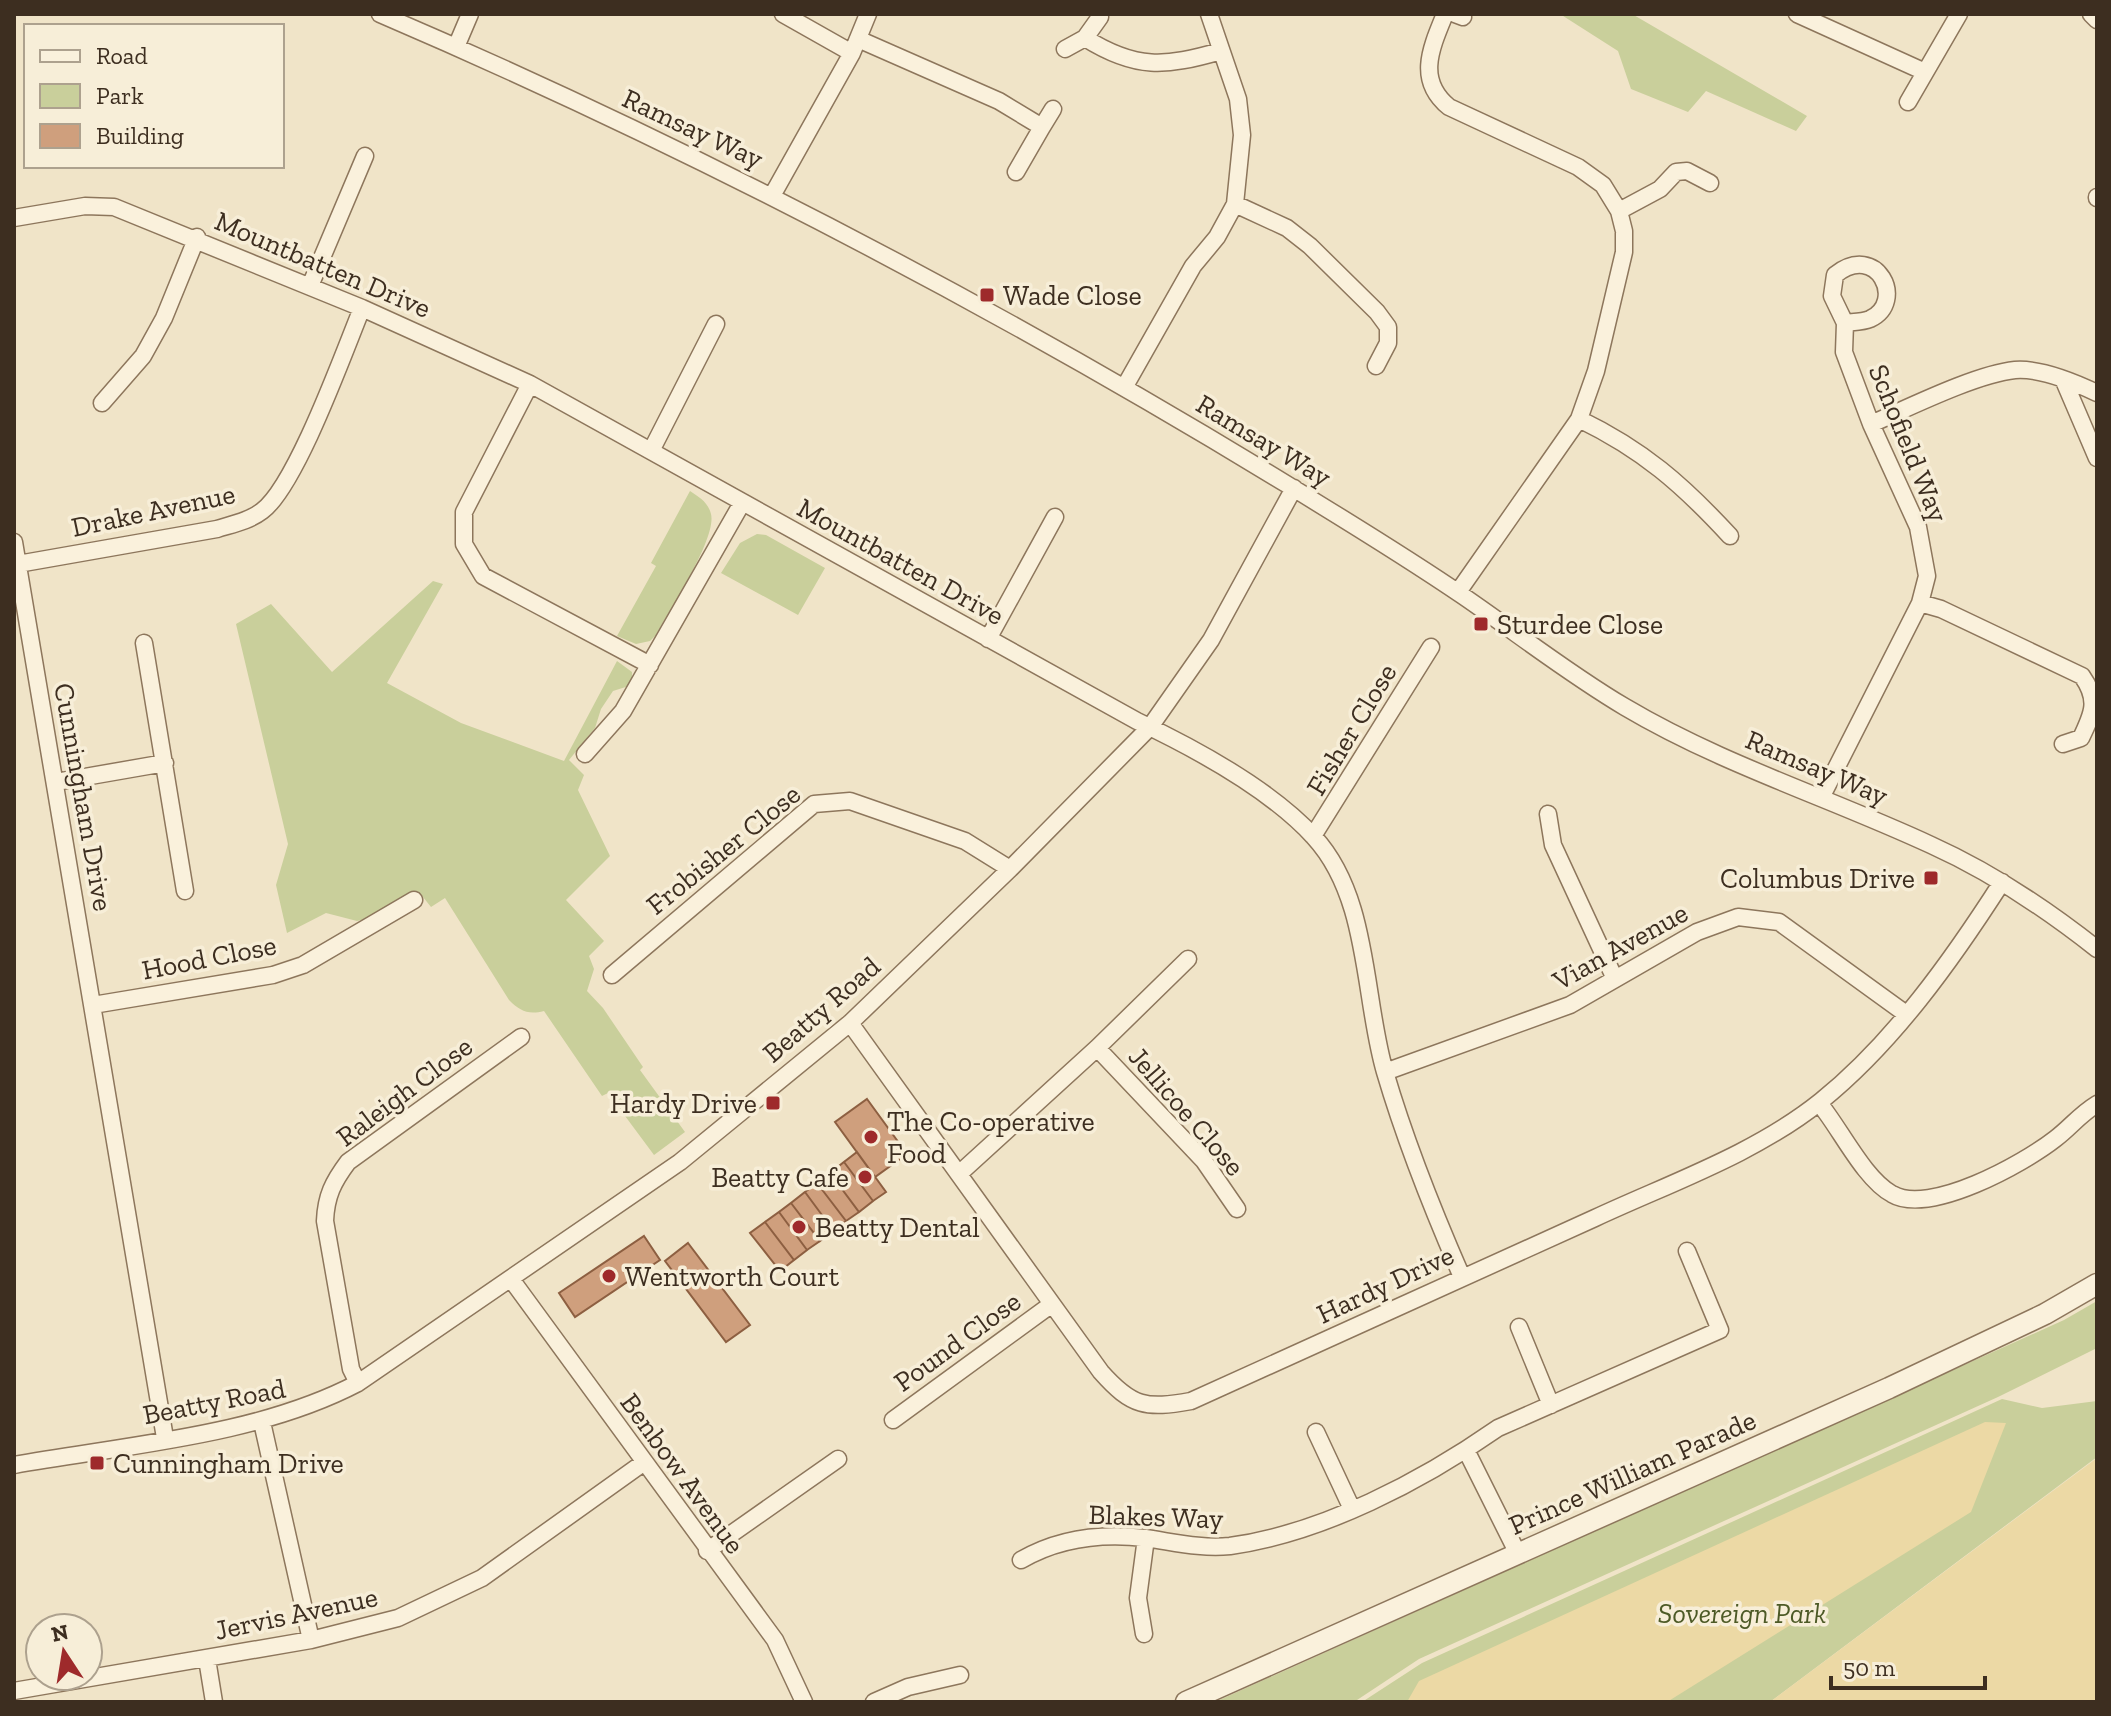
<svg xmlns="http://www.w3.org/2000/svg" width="2111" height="1716" viewBox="0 0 2111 1716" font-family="'Zilla Slab',serif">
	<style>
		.green { fill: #c9cf9b }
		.sand { fill: #ecd9a5 }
		.building { fill: #cf9f7d; stroke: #8d5f41; stroke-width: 2 }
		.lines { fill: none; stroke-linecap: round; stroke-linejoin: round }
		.minor-casing { stroke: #8d765c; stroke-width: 19 }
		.tertiary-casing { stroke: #8d765c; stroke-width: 23 }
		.minor { stroke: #faf1dc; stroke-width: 16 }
		.tertiary { stroke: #faf1dc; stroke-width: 20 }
		.poi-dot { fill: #9e2a2b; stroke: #f7eed8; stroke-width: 3 }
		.labels { text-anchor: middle; stroke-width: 7; stroke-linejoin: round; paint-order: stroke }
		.street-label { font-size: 28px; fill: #3d2e20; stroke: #f7eed8 }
		.poi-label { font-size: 28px; fill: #3d2e20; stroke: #f7eed8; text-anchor: start }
		.park-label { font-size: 28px; font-style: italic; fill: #4d5a26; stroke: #f7eed8 }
	</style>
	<rect width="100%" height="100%" fill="#f0e4c8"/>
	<!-- green -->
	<path class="green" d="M 1560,14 L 1632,14 L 1807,116 L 1796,131 L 1706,91 L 1688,112 L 1631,89 L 1618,51 Z
		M 690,491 C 699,497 708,502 711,514 C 717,538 669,611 656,635 L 650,641 L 636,644 L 617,636 L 656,566 L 651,563 Z
		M 757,534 L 766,535 L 825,568 L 798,615 L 721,573 L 740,543 Z
		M 433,581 L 443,584 L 387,683 L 461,723 L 564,761 L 617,661 L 632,672 L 632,685 L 613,691 L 601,709 L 595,728 L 569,760 L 584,775 L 578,790 L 610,856 L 566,900 L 604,941 L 589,956 L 594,969 L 587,991 L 603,1008 L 643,1067 L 640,1070 L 685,1132 L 654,1155 L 608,1093 L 602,1096 L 544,1011 C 528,1015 520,1011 509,1000 L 445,898 L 431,907 L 419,892 L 375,917 L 357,921 L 326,913 L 287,933 L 276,885 L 288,844 L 236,624 L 271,604 L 332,672 Z
		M 2097,1301 L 2097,1348 L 1998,1397 L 1419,1659 L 1354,1702 L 1215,1702 L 2064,1320 Z
		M 2002,1399 L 2042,1408 L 2097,1401 L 2097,1457 L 1770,1702 L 1362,1702 L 1422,1663 Z"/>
	<!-- sand -->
	<path class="sand" d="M 1985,1422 L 2006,1423 L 1971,1512 L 1667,1702 L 1407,1702 L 1419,1681 Z
		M 2097,1458 L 2097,1702 L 1770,1702 Z"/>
	<!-- building -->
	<path class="building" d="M 867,1099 L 907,1154 L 875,1177 L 835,1122 Z
		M 857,1152 L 886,1192 L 873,1201 L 844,1162 Z
		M 844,1162 L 873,1201 L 859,1212 L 830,1173 Z
		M 830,1173 L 859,1212 L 846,1221 L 817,1183 Z
		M 817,1183 L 846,1221 L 833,1230 L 805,1192 Z
		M 805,1192 L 833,1230 L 820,1241 L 791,1203 Z
		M 791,1203 L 820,1241 L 807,1250 L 779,1212 Z
		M 779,1212 L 807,1250 L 794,1260 L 765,1222 Z
		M 765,1222 L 794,1260 L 780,1271 L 750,1233 Z
		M 644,1236 L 660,1260 L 575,1317 L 559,1293 Z
		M 688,1243 L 750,1325 L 726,1342 L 665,1261 Z"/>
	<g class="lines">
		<!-- minor casing -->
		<g class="minor-casing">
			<path id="minor" d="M 380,14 C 695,149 996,307 1288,485 C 1347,521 1406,557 1463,596 C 1517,633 1569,674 1625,707 C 1721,764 1830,798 1931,845 C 1991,872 2045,908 2097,949
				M 783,14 L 852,53
				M 1445,14 C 1431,48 1416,80 1449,107 L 1578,167 L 1603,185 L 1619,211 L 1624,231 L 1624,252 L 1596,371 L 1579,419 L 1458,592
				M 1455,14 L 1463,17
				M 1797,14 L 1925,72
				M 2091,14 L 2097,20
				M 1085,38 C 1136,70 1165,67 1221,51
				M 858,39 L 999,101 L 1042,127 L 1016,172
				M 456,47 L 470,14
				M 1065,49 L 1085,38 L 1100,17
				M 1908,102 L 1959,14
				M 1042,127 L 1053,109
				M 773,194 L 852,53 L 868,14
				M 2097,197 L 2097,198
				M 1235,204 L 1287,228 L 1310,246 L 1377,312 L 1388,327 L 1388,343 L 1376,366
				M 1619,211 L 1660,189 L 1676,172 L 1687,171 L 1710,183
				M 14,218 L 85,206 L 114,207 L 362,308 L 530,384 L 1137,721 C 1194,748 1271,790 1314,837 C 1370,898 1363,997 1385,1072 C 1405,1140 1434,1213 1462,1277
				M 310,286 L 365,156
				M 2064,381 L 2097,458
				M 530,384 L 464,512 L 464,544 L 483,576 L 650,665
				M 1125,386 L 1193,266 L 1217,237 L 1235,204 L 1242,135 L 1238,99 L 1209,14
				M 102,403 L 143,356 L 164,318 L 197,237
				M 1579,419 C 1643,450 1682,484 1730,536
				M 1871,424 C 1908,408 1976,374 2015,370 C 2040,368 2074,382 2097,393
				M 651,451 L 716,324
				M 14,542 L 165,1438
				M 18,564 L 217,529 C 233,524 249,521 262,511 C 296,486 344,352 362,308
				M 1920,603 L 1941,609 L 2082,676 C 2099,700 2093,713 2081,738 L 2063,744
				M 988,639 L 1055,517
				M 144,643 L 185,891
				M 585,754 L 623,711 L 742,503
				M 56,782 L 165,763
				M 1821,798 L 1920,603 L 1927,576 L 1918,527 L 1871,424 L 1844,352 L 1845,323 L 1832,296 L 1835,275 C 1877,241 1907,302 1870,319 C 1863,322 1852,322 1845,323
				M 1548,814 L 1553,845 L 1615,979
				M 1313,836 L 1431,647
				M 612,975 L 814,804 L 850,801 L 965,841 L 1010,869
				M 93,1005 L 273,975 L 303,965 L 414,900
				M 850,1023 L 1101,1372 C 1132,1407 1146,1409 1191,1401 C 1326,1340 1460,1279 1595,1218 C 1670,1183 1755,1154 1821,1101 C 1893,1043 1952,960 2002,882
				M 1097,1048 L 1204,1161 L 1237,1209
				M 1385,1072 L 1570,1005 L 1697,932 L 1738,917 L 1779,922 L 1906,1014
				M 1819,1103 C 1840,1128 1864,1179 1892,1194 C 1929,1216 2023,1164 2055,1139 C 2071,1127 2079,1115 2097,1104
				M 960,1173 L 1097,1048 L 1188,959
				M 511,1279 L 775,1640 L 804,1702
				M 1519,1327 L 1551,1405
				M 358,1383 L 351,1369 L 325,1221 C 326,1196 333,1182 348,1162 L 521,1037
				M 893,1420 L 1052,1304
				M 262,1422 L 311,1640
				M 1316,1432 L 1352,1509
				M 1466,1450 L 1518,1554
				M 14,1465 C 126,1445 257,1436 358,1383 L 680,1162 L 850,1023 L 1010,869 L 1150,727 L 1211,640 L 1294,488
				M 707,1551 L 838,1459
				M 1021,1560 C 1059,1538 1102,1533 1145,1538 C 1174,1542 1201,1549 1230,1546 C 1323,1533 1422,1481 1498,1428 L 1720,1330 L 1687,1251
				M 1144,1634 L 1138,1598 L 1146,1538
				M 207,1659 L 214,1702
				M 14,1691 L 311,1640 L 398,1618 L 482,1578 L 643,1463
				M 874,1702 L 908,1687 L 960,1675"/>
		</g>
		<!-- tertiary casing -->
		<g class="tertiary-casing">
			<path id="tertiary" d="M 1186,1702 L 1889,1388 L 2045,1314 L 2097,1284"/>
		</g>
		<!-- minor -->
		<use href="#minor" class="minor"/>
		<!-- tertiary -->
		<use href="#tertiary" class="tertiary"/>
	</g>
	<!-- markers -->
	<g class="poi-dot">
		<rect x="979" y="287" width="16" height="16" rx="4"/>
		<rect x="1473" y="616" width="16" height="16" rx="4"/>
		<rect x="1923" y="870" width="16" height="16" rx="4"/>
		<rect x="765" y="1095" width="16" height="16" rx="4"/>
		<circle cx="871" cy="1137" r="8"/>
		<circle cx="865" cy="1177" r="8"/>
		<circle cx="799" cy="1227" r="8"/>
		<circle cx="609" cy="1276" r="8"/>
		<rect x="89" y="1455" width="16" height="16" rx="4"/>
	</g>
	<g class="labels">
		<!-- street labels -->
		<g class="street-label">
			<text transform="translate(693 128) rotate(25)" y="10">Ramsay Way</text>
			<text transform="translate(323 264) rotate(23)" y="10">Mountbatten Drive</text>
			<text transform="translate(1264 440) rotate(31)" y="10">Ramsay Way</text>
			<text transform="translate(1909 443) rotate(68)" y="10">Schofield Way</text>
			<text transform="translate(153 510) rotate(-12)" y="10">Drake Avenue</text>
			<text transform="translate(901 561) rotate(29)" y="10">Mountbatten Drive</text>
			<text transform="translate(1351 729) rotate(-59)" y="10">Fisher Close</text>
			<text transform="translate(1817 767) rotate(23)" y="10">Ramsay Way</text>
			<text transform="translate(84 797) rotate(80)" y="10">Cunningham Drive</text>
			<text transform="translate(723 849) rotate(-39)" y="10">Frobisher Close</text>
			<text transform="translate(1620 946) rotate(-29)" y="10">Vian Avenue</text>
			<text transform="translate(209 957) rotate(-11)" y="10">Hood Close</text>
			<text transform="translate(821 1009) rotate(-41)" y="10">Beatty Road</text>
			<text transform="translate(404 1091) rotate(-37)" y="10">Raleigh Close</text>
			<text transform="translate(1187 1111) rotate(49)" y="10">Jellicoe Close</text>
			<text transform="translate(1385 1284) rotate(-25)" y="10">Hardy Drive</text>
			<text transform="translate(957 1341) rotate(-36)" y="10">Pound Close</text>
			<text transform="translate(214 1401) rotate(-11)" y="10">Beatty Road</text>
			<text transform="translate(1632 1472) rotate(-24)" y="10">Prince William Parade</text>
			<text transform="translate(683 1473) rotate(54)" y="10">Benbow Avenue</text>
			<text transform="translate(1156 1516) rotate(2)" y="10">Blakes Way</text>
			<text transform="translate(296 1613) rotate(-12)" y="10">Jervis Avenue</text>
		</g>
		<!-- poi labels -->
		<g class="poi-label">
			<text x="1003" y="305">Wade Close</text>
			<text x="1497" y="634">Sturdee Close</text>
			<text x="1915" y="888" text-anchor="end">Columbus Drive</text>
			<text x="757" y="1113" text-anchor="end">Hardy Drive</text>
			<text x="887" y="1131">The Co-operative<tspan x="887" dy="32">Food</tspan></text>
			<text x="849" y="1187" text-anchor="end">Beatty Cafe</text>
			<text x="815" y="1237">Beatty Dental</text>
			<text x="625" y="1286">Wentworth Court</text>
			<text x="113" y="1473">Cunningham Drive</text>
		</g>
		<!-- park labels -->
		<g class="park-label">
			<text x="1742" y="1623">Sovereign Park</text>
		</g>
	</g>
	<!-- border -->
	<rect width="2111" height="1716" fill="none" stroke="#3d2e20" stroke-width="32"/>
	<!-- legend -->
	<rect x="24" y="24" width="260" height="144" fill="#f7eed8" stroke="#ada18e" stroke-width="2"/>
	<rect x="40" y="50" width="40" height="12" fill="#faf1dc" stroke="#ada18e" stroke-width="2"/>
	<text x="96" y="64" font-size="24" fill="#3d2e20">Road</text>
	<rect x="40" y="84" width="40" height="24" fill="#c9cf9b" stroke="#ada18e" stroke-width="2"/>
	<text x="96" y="104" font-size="24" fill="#3d2e20">Park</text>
	<rect x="40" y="124" width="40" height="24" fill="#cf9f7d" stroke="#ada18e" stroke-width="2"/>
	<text x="96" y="144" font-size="24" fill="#3d2e20">Building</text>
	<!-- north arrow -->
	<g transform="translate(64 1652) rotate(348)"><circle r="38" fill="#f7eed8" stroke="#ada18e" stroke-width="2"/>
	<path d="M0-6L14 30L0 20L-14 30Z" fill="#9e2a2b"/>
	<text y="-12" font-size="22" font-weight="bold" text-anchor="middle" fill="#3d2e20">N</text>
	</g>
	<!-- scale -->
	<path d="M1831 1676v12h154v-12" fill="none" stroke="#3d2e20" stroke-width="4"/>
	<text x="1843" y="1676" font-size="24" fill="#3d2e20" stroke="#f7eed8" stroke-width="6" paint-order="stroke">50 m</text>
</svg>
